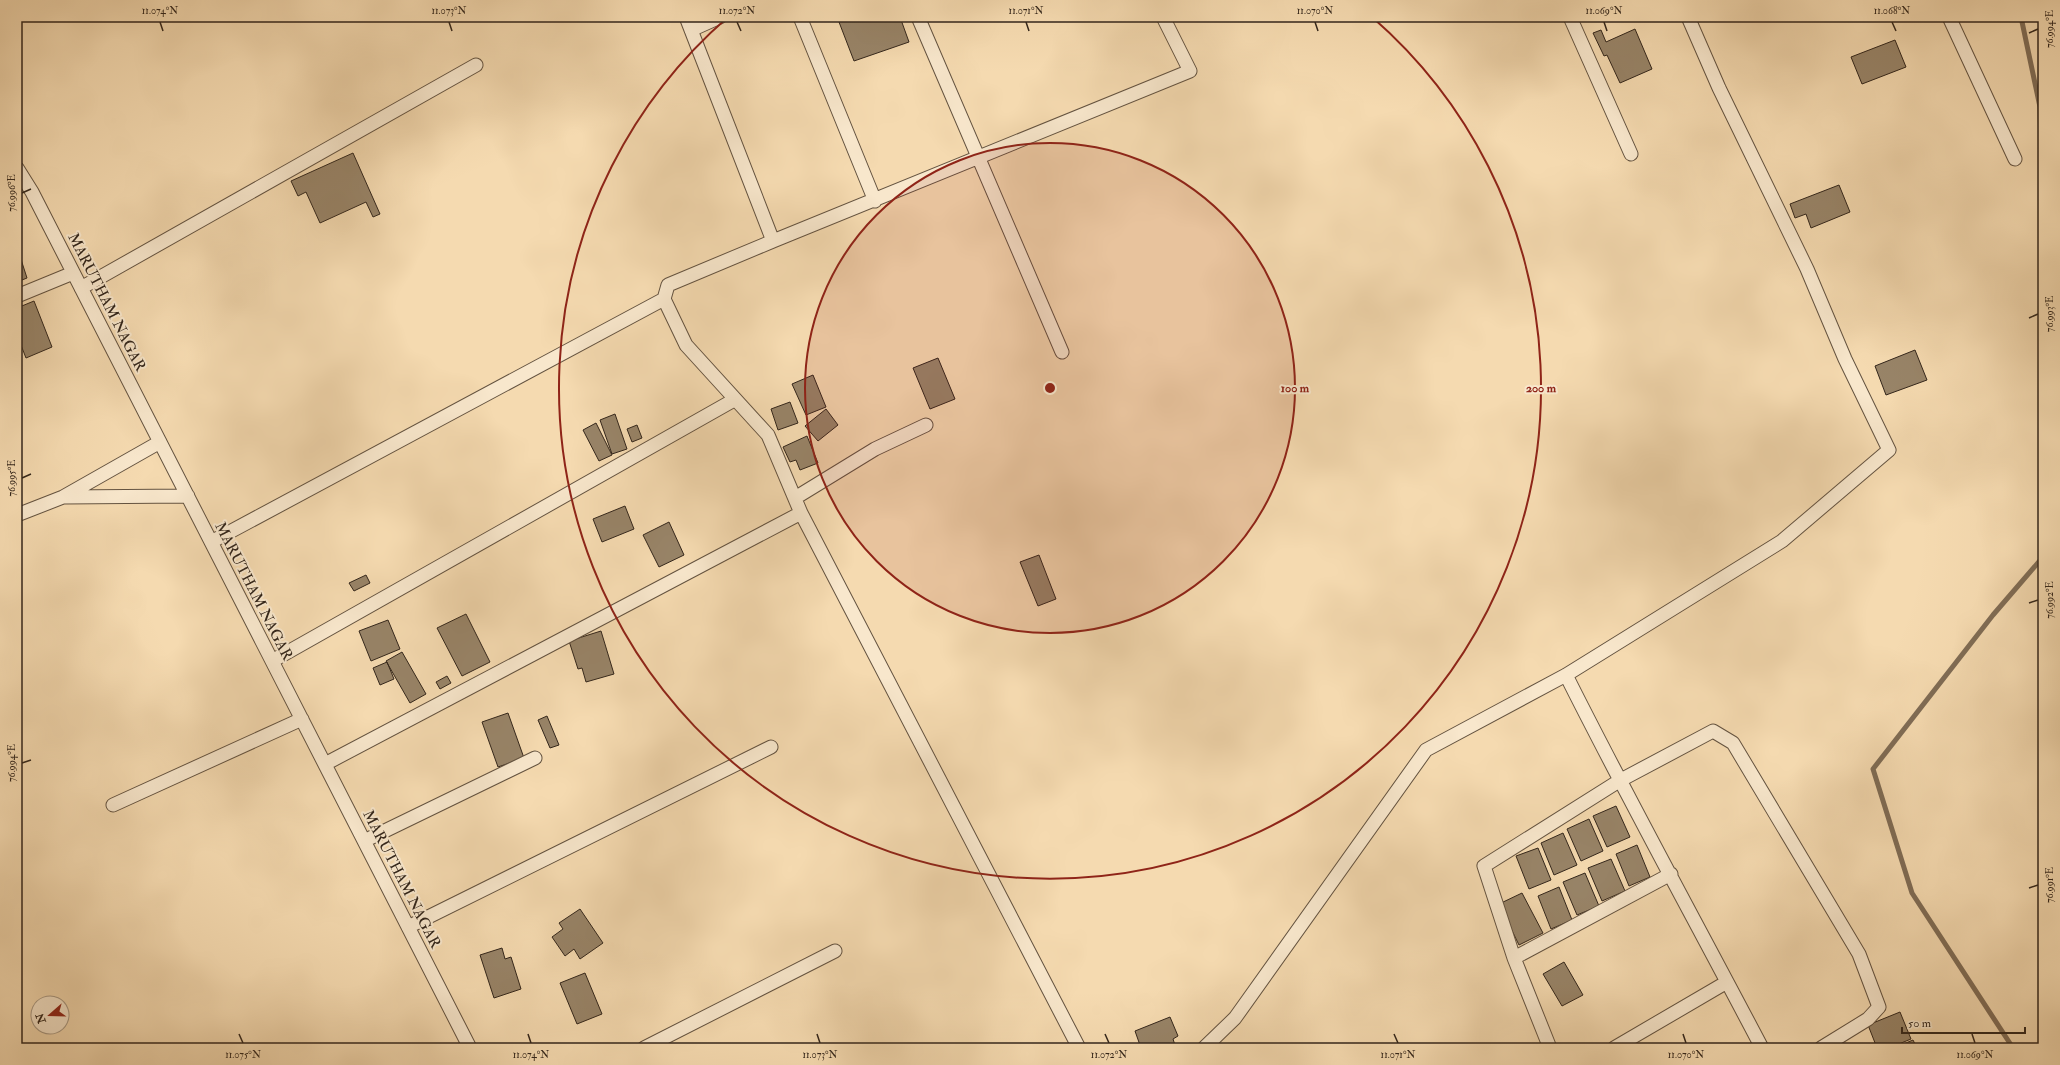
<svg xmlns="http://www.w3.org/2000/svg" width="2060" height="1065" viewBox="0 0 2060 1065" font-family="'IM FELL Double Pica',serif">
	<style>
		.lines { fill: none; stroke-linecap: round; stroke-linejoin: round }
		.stream { stroke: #806d56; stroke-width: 5 }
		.building { fill: #988468; stroke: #33261b }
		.minor-casing { stroke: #645340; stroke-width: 15 }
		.minor { stroke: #f8e7cc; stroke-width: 13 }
		.ticks { fill: none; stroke: #33261b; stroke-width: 1.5 }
		.ring { fill: none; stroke: #8f2418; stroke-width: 2 }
		.labels { text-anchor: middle; stroke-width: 4; stroke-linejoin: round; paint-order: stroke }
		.street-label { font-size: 15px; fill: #33261b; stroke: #f8e7cc }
		.centre { fill: #8f2418; stroke: #f8e7cc; stroke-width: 2 }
		.ring-label { font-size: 12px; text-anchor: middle; font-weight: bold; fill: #8f2418; stroke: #f8e7cc; stroke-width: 4; stroke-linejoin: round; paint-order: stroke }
		.neatline { fill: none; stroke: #33261b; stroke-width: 1.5 }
		.ticks-label { font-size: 10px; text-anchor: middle; fill: #33261b }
	</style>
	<rect width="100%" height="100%" fill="#f5dab0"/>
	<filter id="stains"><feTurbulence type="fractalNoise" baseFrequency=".005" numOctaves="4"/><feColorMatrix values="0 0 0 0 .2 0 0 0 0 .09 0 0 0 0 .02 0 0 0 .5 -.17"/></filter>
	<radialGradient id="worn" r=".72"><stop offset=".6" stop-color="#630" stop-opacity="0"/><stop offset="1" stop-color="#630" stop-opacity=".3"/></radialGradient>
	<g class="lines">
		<!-- stream -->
		<path class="stream" d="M 2021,17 L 2040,107 L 2043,229
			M 2013,1048 L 1912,893 L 1873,769 L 1993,615 L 2043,557"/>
	</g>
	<!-- building -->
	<path class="building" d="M 853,17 L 900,17 L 909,42 L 854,61 L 839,22 Z
		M 1635,29 L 1652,69 L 1620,83 L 1607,55 L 1604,56 L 1593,33 L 1601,30 L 1606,42 Z
		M 1895,40 L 1906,67 L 1862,84 L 1851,57 Z
		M 353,153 L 380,214 L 373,217 L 366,202 L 320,223 L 306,192 L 298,196 L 291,181 Z
		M 1839,185 L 1850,212 L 1811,228 L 1806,214 L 1795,218 L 1790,204 Z
		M 17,247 L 27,278 L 17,282 Z
		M 34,301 L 52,347 L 26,358 L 17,335 L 17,308 Z
		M 1915,350 L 1927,380 L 1886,395 L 1875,366 Z
		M 938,358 L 955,399 L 930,409 L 913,368 Z
		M 813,375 L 826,407 L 806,415 L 792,384 Z
		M 790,402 L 798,423 L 778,430 L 771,409 Z
		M 826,409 L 838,425 L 818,441 L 805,426 Z
		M 615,414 L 627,449 L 612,454 L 600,420 Z
		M 596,423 L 612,455 L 599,461 L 583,430 Z
		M 637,425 L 642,438 L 632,442 L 627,429 Z
		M 807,436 L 818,463 L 800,470 L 796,460 L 790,462 L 783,447 Z
		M 625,506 L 634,529 L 602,542 L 593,519 Z
		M 669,522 L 684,555 L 659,567 L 643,535 Z
		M 1039,555 L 1056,599 L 1038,606 L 1020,562 Z
		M 366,575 L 370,583 L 354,591 L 349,583 Z
		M 466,614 L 490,662 L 462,676 L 437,628 Z
		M 388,620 L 400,649 L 371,661 L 359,631 Z
		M 601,631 L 614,674 L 586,682 L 582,668 L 578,669 L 569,641 Z
		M 402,652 L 426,694 L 410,703 L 386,661 Z
		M 387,662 L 394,679 L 380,685 L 373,668 Z
		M 447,676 L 451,683 L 440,689 L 436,682 Z
		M 508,713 L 524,758 L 498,767 L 482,722 Z
		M 547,716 L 559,745 L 550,748 L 538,720 Z
		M 1616,806 L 1630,837 L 1607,847 L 1593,816 Z
		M 1589,819 L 1603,851 L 1581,861 L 1567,829 Z
		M 1563,833 L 1577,865 L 1554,875 L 1541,843 Z
		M 1637,845 L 1650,877 L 1629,886 L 1616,854 Z
		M 1538,848 L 1551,880 L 1529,889 L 1516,856 Z
		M 1611,859 L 1625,891 L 1602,901 L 1588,868 Z
		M 1585,873 L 1599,906 L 1577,915 L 1563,882 Z
		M 1559,887 L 1572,920 L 1551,929 L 1538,896 Z
		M 1522,893 L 1543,933 L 1519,945 L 1499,904 Z
		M 580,909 L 603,943 L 580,959 L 574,949 L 565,956 L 552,937 L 563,929 L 559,923 Z
		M 502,948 L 505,959 L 511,957 L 521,989 L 494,998 L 480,955 Z
		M 1564,962 L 1583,995 L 1562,1006 L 1543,974 Z
		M 585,973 L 602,1014 L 577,1024 L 560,983 Z
		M 1900,1012 L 1911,1039 L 1889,1048 L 1877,1048 L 1868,1025 Z
		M 1170,1017 L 1178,1036 L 1173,1039 L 1176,1048 L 1141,1048 L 1135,1031 Z
		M 1913,1040 L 1917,1048 L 1894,1048 Z"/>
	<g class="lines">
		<!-- minor casing -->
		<g class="minor-casing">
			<path id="minor" d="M 800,17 L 875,201
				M 918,17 L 1062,352
				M 1570,17 L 1631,154
				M 1949,17 L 2015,159
				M 691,30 L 720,17
				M 17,168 L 32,192 L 470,1048
				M 773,241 L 1190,71 L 1163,17
				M 81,288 L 476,65
				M 17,296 L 73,273
				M 64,497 L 188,496
				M 795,498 L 875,449 L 926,425
				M 801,513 L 1079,1048
				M 17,515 L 63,497 L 160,442
				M 211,542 L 664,299
				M 272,661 L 734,400
				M 1566,675 C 1629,801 1697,924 1762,1048
				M 325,764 L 801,513 L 768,435 L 686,345 L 664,299 L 668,285 L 773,241 L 686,17
				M 113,805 L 302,719
				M 364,841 L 535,758
				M 1671,874 L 1514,958 L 1484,866 L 1619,781 L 1713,731 L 1733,743 L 1859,954 L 1879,1007 L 1868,1019 L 1821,1048
				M 408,927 L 771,747
				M 1514,958 L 1550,1048
				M 644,1048 L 835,951
				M 1204,1048 L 1235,1018 L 1426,750 L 1566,675 L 1782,541 L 1889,450 L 1845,359 L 1807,269 L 1719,88 L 1688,17
				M 1614,1048 L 1727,982"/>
		</g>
		<!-- minor -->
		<use href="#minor" class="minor"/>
	</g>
	<!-- ticks -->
	<path class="ticks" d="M 160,22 L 163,31M 449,22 L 452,31M 737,22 L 741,31M 1026,22 L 1029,31M 1315,22 L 1318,31M 1604,22 L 1607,31M 1892,22 L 1896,31M 2029,33 L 2038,29M 22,193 L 31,189M 2029,318 L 2038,314M 22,478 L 31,474M 2029,603 L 2038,600M 22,763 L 31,760M 2029,888 L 2038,885M 239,1034 L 243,1043M 528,1034 L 531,1043M 817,1034 L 820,1043M 1105,1034 L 1109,1043M 1394,1034 L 1398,1043M 1683,1034 L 1686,1043M 1972,1034 L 1975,1043"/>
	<!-- distance rings -->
	<circle cx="1050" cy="388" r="245" fill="#8f2418" fill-opacity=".12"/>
	<g class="ring">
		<circle cx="1050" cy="388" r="245"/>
		<path d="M1372 17A491 491 0 1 1 728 17"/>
	</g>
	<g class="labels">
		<!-- street labels -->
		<g class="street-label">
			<text transform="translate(107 302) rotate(63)" y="5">MARUTHAM NAGAR</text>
			<text transform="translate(254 591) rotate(63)" y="5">MARUTHAM NAGAR</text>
			<text transform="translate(402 879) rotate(63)" y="5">MARUTHAM NAGAR</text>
		</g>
	</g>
	<circle cx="1050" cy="388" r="6" class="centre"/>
	<g class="ring-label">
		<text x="1295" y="392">100 m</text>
		<text x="1541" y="392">200 m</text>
	</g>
	<!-- margin -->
	<rect width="2060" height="1065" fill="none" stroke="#f5dab0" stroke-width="44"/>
	<!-- north arrow -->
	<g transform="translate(50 1015) rotate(250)"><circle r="19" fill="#f8e7cc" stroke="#a99a85"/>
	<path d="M0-3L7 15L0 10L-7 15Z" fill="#8f2418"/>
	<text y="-6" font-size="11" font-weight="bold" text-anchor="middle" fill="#33261b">N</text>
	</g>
	<!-- scale -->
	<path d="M1902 1027v6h123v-6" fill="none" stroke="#33261b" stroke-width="2"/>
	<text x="1908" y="1027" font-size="12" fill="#33261b" stroke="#f8e7cc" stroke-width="3" paint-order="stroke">50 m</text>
	<rect x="22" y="22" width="2016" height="1021" class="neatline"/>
	<g class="ticks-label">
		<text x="160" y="14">11.074°N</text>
		<text x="449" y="14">11.073°N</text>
		<text x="737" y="14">11.072°N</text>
		<text x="1026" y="14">11.071°N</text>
		<text x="1315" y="14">11.070°N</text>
		<text x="1604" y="14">11.069°N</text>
		<text x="1892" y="14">11.068°N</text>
		<text transform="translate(2049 29) rotate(-90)" y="4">76.994°E</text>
		<text transform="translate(11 193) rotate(-90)" y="4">76.996°E</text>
		<text transform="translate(2049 314) rotate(-90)" y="4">76.993°E</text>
		<text transform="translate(11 478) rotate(-90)" y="4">76.995°E</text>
		<text transform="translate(2049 600) rotate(-90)" y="4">76.992°E</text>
		<text transform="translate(11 763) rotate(-90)" y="4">76.994°E</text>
		<text transform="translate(2049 885) rotate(-90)" y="4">76.991°E</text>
		<text x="243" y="1058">11.075°N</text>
		<text x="531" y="1058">11.074°N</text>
		<text x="820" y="1058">11.073°N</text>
		<text x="1109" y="1058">11.072°N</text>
		<text x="1398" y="1058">11.071°N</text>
		<text x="1686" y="1058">11.070°N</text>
		<text x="1975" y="1058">11.069°N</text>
	</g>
	<rect width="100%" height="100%" filter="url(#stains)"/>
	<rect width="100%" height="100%" fill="url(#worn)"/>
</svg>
